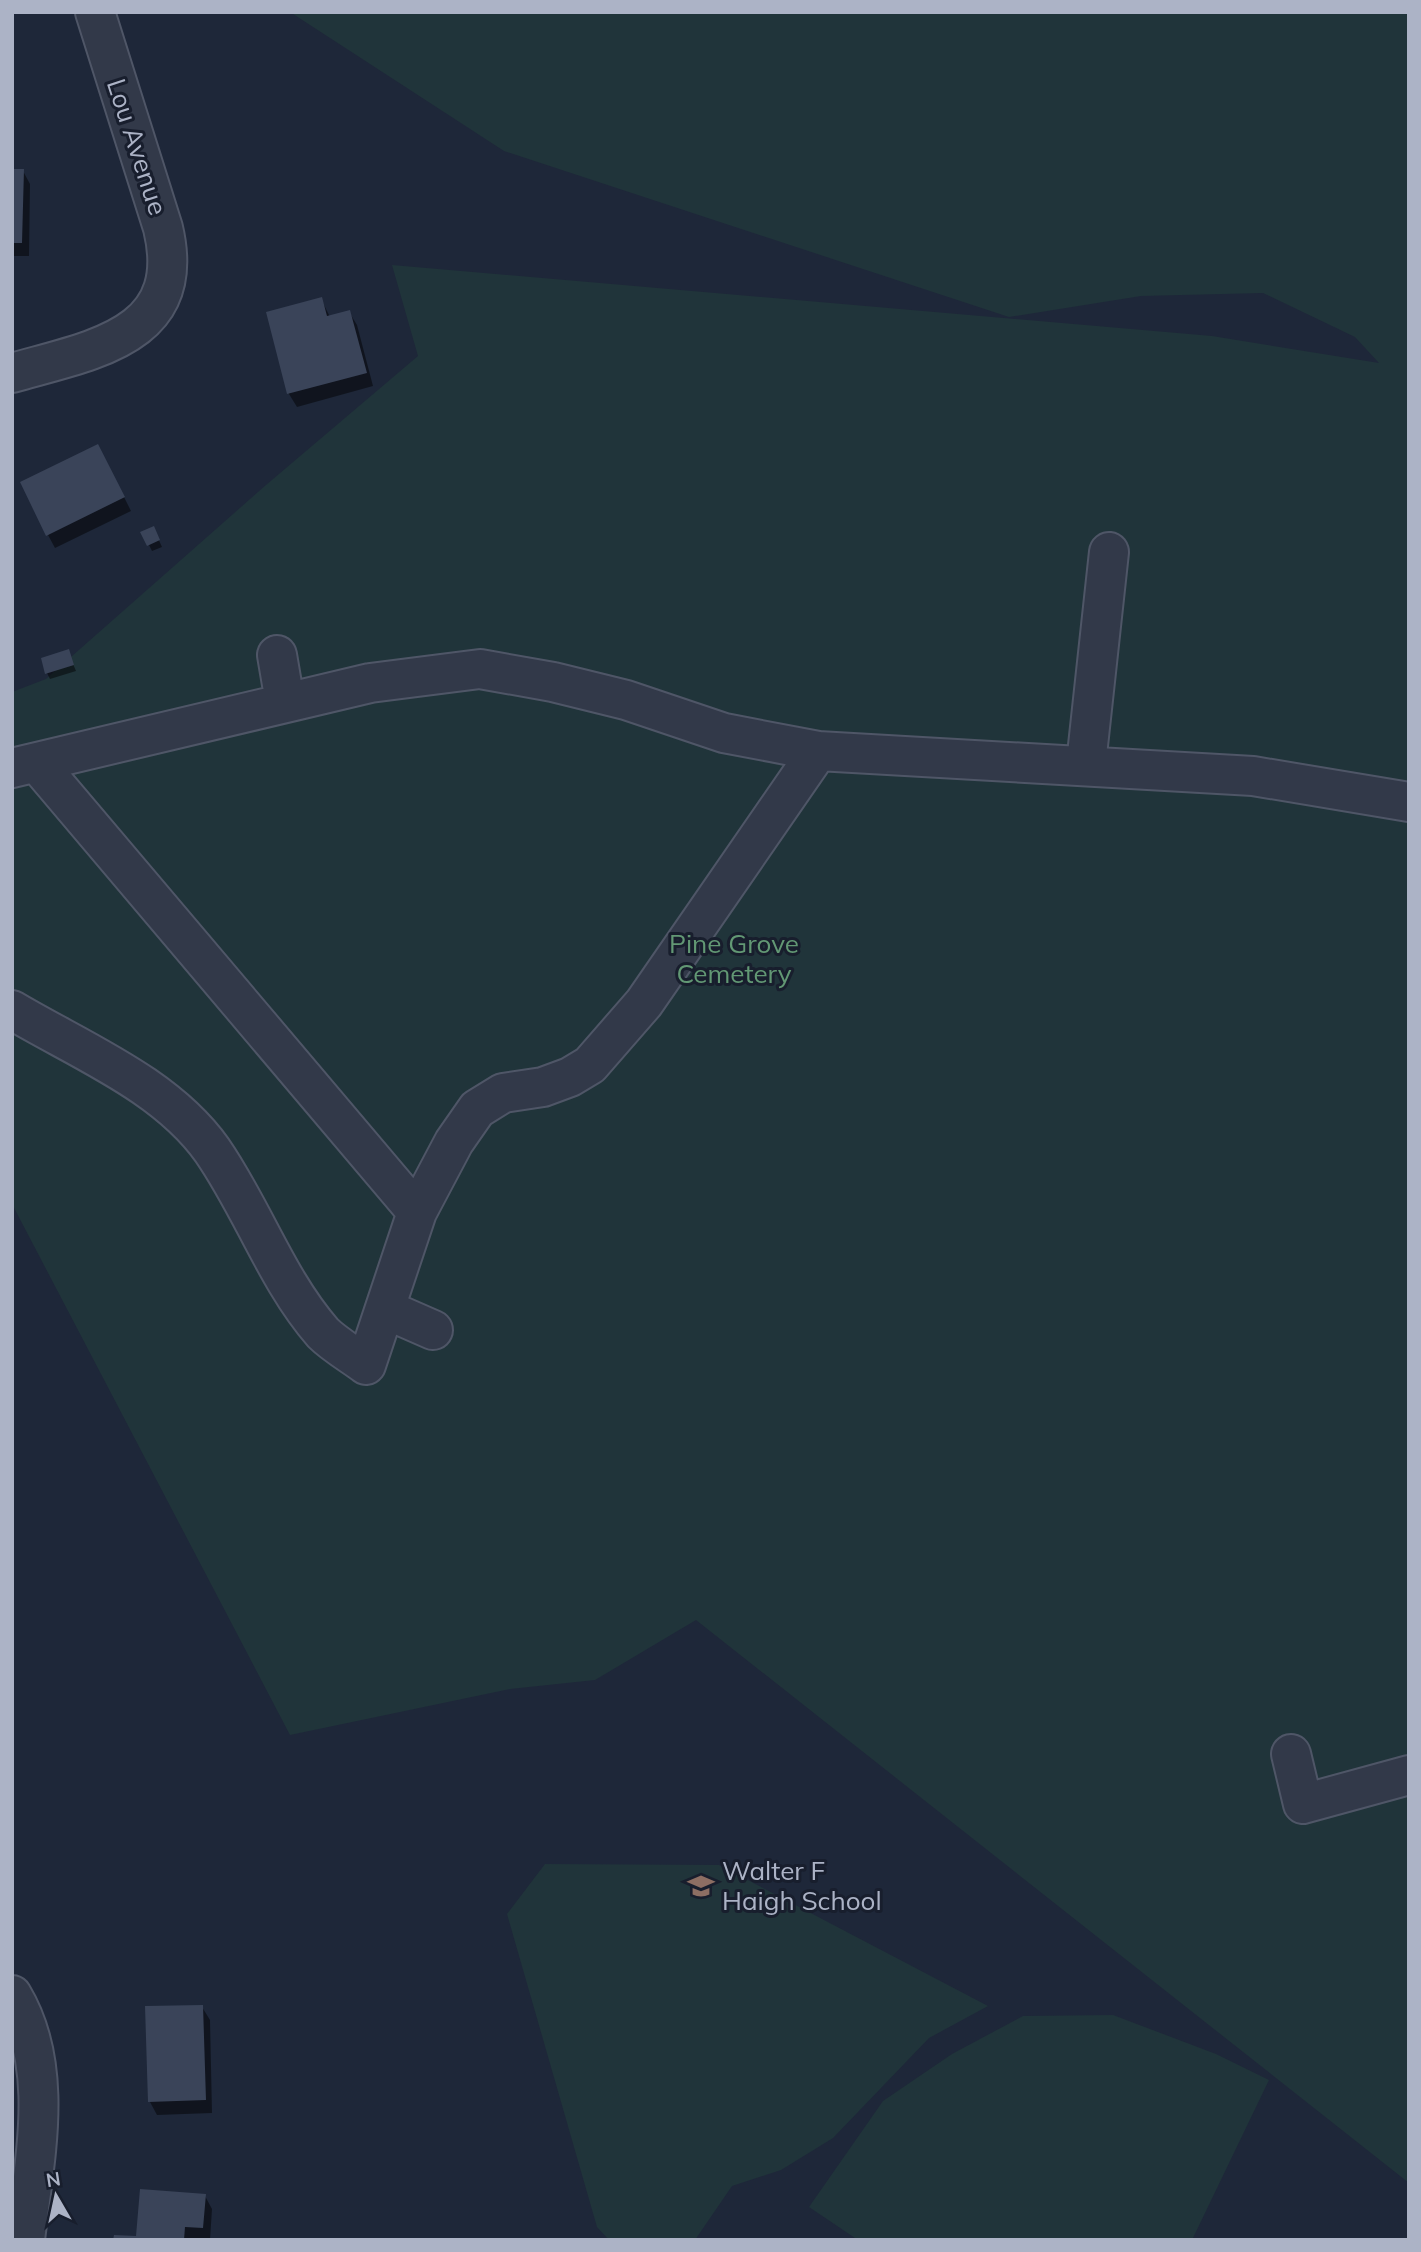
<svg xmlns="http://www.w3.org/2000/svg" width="1421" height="2252" viewBox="0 0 1421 2252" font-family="Mulish,sans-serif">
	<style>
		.green { fill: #20343a }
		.shadow { fill: #0007 }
		.building { fill: #3a4459 }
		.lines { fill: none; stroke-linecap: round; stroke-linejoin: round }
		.minor-casing { stroke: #4f5667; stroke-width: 42 }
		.minor { stroke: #323949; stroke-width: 38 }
		.labels { text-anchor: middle; stroke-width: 6; stroke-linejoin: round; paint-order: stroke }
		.street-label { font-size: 26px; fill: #acb3c6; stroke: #181e2d }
		.park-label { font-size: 26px; fill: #629874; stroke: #181e2d }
		.poi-label { font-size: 26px; fill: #acb3c6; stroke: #181e2d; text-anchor: start }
	</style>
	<rect width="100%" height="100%" fill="#1e2739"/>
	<!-- green -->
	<path class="green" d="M 290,12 L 1409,12 L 1409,2183 L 696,1620 L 595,1680 L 510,1689 L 290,1735 L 12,1204 L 12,692 L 46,679 L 266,485 L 418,356 L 392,265 L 1212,336 L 1379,363 L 1355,337 L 1263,293 L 1141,296 L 1009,317 L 504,151 Z
		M 545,1864 L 719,1865 L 988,2006 L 929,2038 L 833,2138 L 781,2170 L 732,2186 L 695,2240 L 609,2240 L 597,2227 L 507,1914 Z
		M 1113,2015 L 1216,2054 L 1269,2080 L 1192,2240 L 858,2240 L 809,2207 L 883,2101 L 952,2054 L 1023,2016 Z"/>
	<!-- shadow -->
	<path class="shadow" d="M 12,170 L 23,171 L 30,184 L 29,256 L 12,256 Z
		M 321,299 L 330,317 L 349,312 L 357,325 L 373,386 L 297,407 L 289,394 L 268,314 Z
		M 105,459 L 131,511 L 55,548 L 48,535 Z
		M 143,533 L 156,534 L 162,547 L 152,551 Z
		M 68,652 L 76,671 L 50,679 L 47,673 Z
		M 202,2007 L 210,2020 L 212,2113 L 157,2115 L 150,2102 Z
		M 205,2196 L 212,2209 L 210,2240 L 115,2240 L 138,2238 Z"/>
	<!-- building -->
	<path class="building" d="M 12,169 L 24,169 L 22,243 L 12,243 Z
		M 322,297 L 327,316 L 350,310 L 367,373 L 287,394 L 266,312 Z
		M 98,444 L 125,497 L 46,536 L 20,482 Z
		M 154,526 L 160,540 L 147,546 L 140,532 Z
		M 69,649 L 74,665 L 45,674 L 41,658 Z
		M 203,2005 L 206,2100 L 148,2102 L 145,2006 Z
		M 140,2189 L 206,2194 L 203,2228 L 185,2227 L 184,2240 L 113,2240 L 114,2235 L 136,2236 Z"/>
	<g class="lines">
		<!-- minor casing -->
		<g class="minor-casing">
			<path id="minor" d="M 12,373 C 92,350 189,337 163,228 L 95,12
				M 277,655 L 285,702
				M 37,763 L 417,1212
				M 1086,764 L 1109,552
				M 12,768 L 370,683 L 480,669 L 553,682 L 626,700 L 724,733 L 818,751 L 1253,776 L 1409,802
				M 12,1010 C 79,1050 165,1084 212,1150 C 253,1209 276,1279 323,1333 C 335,1345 353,1355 366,1365 L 417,1212 L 454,1142 L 477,1109 L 503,1093 L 543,1087 L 570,1077 L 590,1065 L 644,1003 L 818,751
				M 385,1309 L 433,1330
				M 1291,1754 L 1303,1804 L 1409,1775
				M 12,1995 C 56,2068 34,2160 25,2240"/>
		</g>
		<!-- minor -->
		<use href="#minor" class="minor"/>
	</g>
	<!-- icons -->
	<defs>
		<g id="school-bare" transform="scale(2.1)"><path d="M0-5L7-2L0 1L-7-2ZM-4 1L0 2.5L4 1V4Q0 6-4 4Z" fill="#8d6e63" stroke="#181e2d" stroke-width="2.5" paint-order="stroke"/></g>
	</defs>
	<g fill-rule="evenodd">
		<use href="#school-bare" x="701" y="1886"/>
	</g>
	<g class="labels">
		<!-- street labels -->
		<g class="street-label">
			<text transform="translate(137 147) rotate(72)" y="9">Lou Avenue</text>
		</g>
		<!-- park labels -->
		<g class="park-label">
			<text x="734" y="953">Pine Grove<tspan x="734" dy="30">Cemetery</tspan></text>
		</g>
		<!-- poi labels -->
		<g class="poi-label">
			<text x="722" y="1880">Walter F<tspan x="722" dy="30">Haigh School</tspan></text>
		</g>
	</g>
	<!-- border -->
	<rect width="1421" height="2252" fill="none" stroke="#acb3c6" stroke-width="28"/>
	<!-- north arrow -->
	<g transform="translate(56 2196) rotate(351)" stroke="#181e2d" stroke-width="5" paint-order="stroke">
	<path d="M0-5L12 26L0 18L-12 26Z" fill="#acb3c6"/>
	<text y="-10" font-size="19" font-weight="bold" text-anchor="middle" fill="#acb3c6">N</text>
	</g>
</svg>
